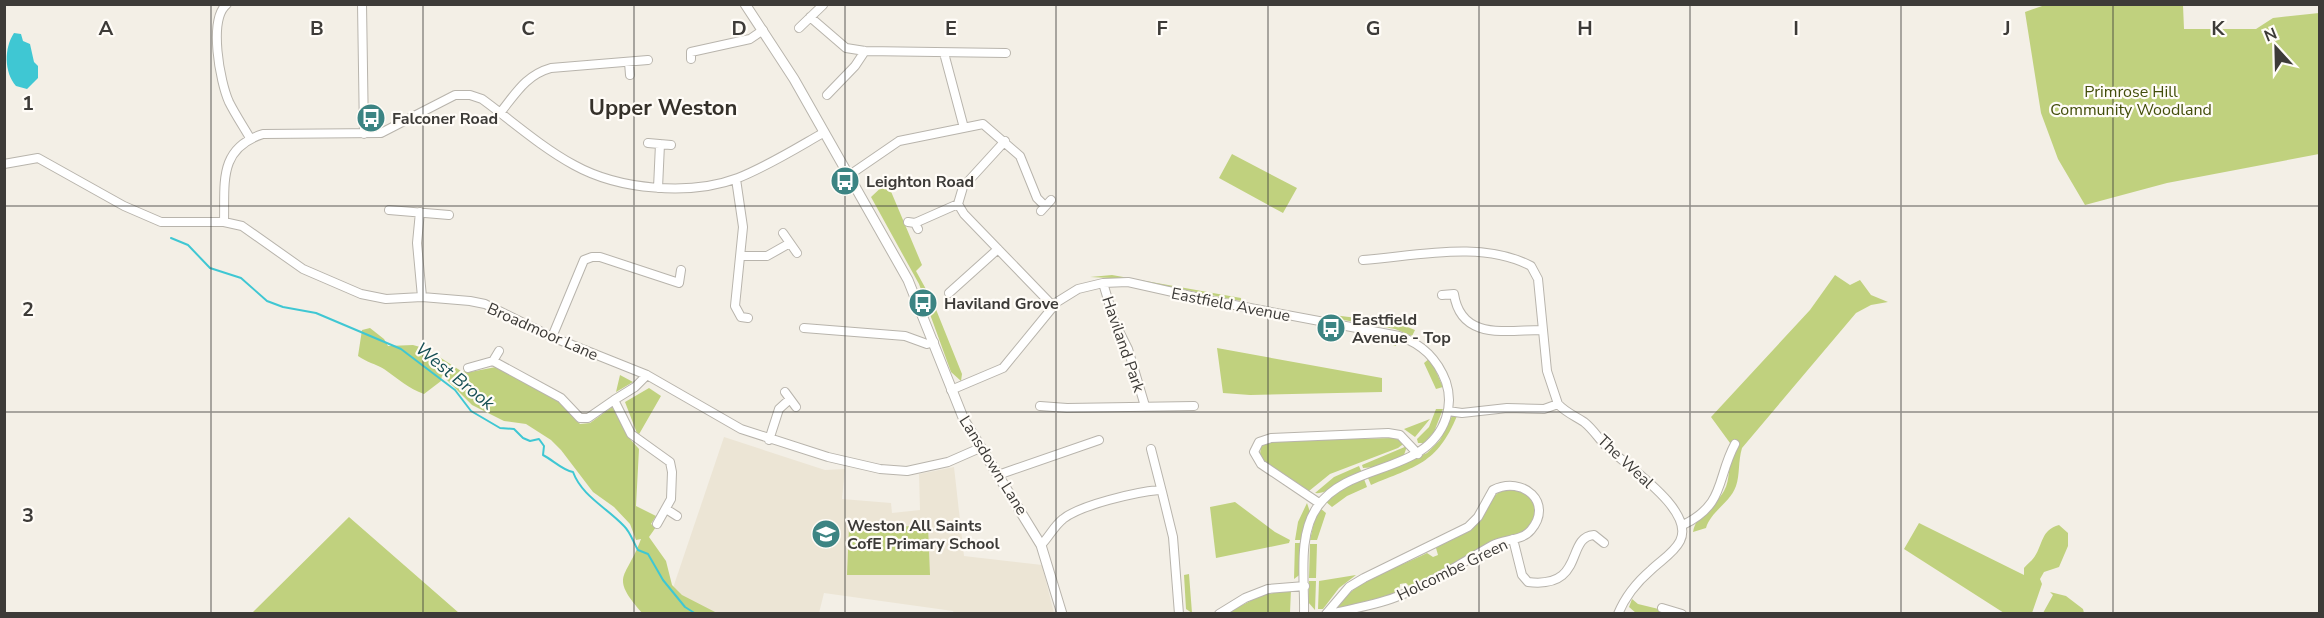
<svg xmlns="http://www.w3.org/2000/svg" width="2324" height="618" viewBox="0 0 2324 618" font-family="'Nunito Sans',sans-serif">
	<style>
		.built { fill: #ece5d5 }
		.green { fill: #c0d17e }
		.water { fill: #3fc7d3 }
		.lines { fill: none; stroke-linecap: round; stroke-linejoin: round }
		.stream { stroke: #3fc7d3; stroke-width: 2 }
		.minor-casing { stroke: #b8b4ac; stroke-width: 10 }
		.tertiary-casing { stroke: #b8b4ac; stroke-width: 11 }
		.minor { stroke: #fff; stroke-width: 8 }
		.tertiary { stroke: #fff; stroke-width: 9 }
		.grid { fill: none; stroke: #3d3b38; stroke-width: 1.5; stroke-opacity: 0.55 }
		.labels { text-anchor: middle; stroke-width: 4.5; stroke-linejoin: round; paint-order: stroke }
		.park-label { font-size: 16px; fill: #434e0b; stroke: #fffcf7 }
		.poi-label { font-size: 16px; font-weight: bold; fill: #3d3b38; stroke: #fffcf7; text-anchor: start }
		.street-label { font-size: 16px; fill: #3d3b38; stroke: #fffcf7 }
		.water-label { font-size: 18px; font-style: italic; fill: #164f54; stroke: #fffcf7 }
		.district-label { font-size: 22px; font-weight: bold; fill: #35312a; stroke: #fffcf7 }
		.grid-label { font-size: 20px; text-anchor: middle; font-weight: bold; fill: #3d3b38; stroke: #fffcf7; stroke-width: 4.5; stroke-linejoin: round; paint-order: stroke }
	</style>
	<rect width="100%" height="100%" fill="#f3efe6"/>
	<!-- built -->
	<path class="built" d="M 724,437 L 825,470 L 845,469 L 842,499 L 891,503 L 892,513 L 920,510 L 919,474 L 954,467 L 964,556 L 1042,565 L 1054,613 L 954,613 L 953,611 L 824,593 L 819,613 L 702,613 L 673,588 Z"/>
	<!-- green -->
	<path class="green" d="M 2045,5 L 2183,5 L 2184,29 L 2256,29 L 2273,18 L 2319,13 L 2319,154 L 2167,183 L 2085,205 L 2058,159 L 2041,113 L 2025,12 Z
		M 1232,154 L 1297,188 L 1283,213 L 1219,178 Z
		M 887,182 L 922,265 L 916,271 L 933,302 L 962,374 L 961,381 L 951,372 L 919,284 L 871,197 Z
		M 1112,275 L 1241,298 L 1241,301 L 1131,279 L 1090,277 Z
		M 1835,275 L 1850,285 L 1860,280 L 1871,295 L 1888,302 L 1871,305 L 1856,313 L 1742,448 C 1738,461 1740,475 1736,486 C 1730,503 1711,511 1706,528 L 1693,532 C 1696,513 1715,507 1724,491 C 1731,479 1727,466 1733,454 L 1730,443 L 1711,417 L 1810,310 Z
		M 1333,315 L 1397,323 L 1415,330 L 1412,336 L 1395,329 L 1332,318 Z
		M 370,328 L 384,339 L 388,346 L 413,345 L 427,349 L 461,371 L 470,372 L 496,367 L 558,401 L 580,424 L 590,423 L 612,407 L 631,440 L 639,449 L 636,506 L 656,516 L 651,524 L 656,527 L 649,537 L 666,561 L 672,585 L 682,595 L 717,613 L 642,613 C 609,575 626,580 641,539 L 636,540 L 630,524 L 614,507 L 593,492 L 561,450 L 551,440 L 526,424 L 504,421 L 472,405 L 442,375 L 441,381 L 424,394 C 409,389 397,378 384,369 C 376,364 366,362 358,356 L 362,330 Z
		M 1366,332 L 1398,338 L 1396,346 L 1357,334 L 1365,334 Z
		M 1217,348 L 1382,378 L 1382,392 L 1250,395 L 1223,393 Z
		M 1430,358 L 1443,387 L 1436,389 L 1424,363 Z
		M 620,375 L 633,382 L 616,392 Z
		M 649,388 L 661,396 L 638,436 L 625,402 Z
		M 1436,409 L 1443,409 L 1434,432 L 1424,443 L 1418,443 L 1417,439 L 1429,427 Z
		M 1452,416 L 1457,416 C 1437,464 1416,466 1371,485 L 1368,478 L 1427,453 L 1440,440 Z
		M 1430,419 L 1415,437 L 1404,429 Z
		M 1393,438 L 1406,442 L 1398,448 L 1330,474 L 1309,491 L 1264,461 L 1260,454 L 1261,447 L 1269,441 Z
		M 1407,446 L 1404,455 L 1376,467 L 1363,468 L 1362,465 Z
		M 1359,466 L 1362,473 C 1350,478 1326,495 1315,493 L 1334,477 Z
		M 1364,479 L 1367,487 L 1347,496 L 1332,507 L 1325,501 L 1343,489 Z
		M 1504,488 L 1522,489 L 1534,501 L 1536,512 L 1530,528 L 1516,536 L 1494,541 L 1411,588 L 1406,583 L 1400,584 L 1399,593 L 1335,609 C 1360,576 1391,571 1427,553 L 1433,557 L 1438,555 L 1436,548 L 1482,518 L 1493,497 Z
		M 1235,502 L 1275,532 L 1290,540 L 1289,543 L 1216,558 L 1210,507 Z
		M 1307,503 L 1310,512 L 1303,540 L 1295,540 L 1298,522 Z
		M 1320,508 L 1326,513 L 1317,540 L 1310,540 L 1314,522 Z
		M 349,517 L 459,613 L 252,613 Z
		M 1919,523 L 2024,575 L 2024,568 C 2027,564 2032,561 2035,556 C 2043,544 2041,530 2059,525 L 2068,533 L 2068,546 L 2059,567 L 2044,572 L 2040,579 L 2042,584 L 2032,613 L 2004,613 L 1904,549 Z
		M 928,526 L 930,575 L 847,575 L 849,527 Z
		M 1295,543 L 1303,543 L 1302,573 L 1294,579 Z
		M 1310,544 L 1317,544 L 1316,578 L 1309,578 Z
		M 1189,574 L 1192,613 L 1186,609 L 1184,575 Z
		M 1356,575 L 1339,588 L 1323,609 L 1318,609 L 1319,581 Z
		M 1309,581 L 1316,581 L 1315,610 L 1308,602 Z
		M 1291,589 L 1290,613 L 1225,614 L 1260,596 Z
		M 2050,592 L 2066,596 L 2083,609 L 2084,613 L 2043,613 L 2053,595 Z
		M 1632,599 L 1638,604 L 1675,613 L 1636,613 L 1629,607 Z"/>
	<!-- water -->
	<path class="water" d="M 14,33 L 21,34 L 23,41 L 30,44 L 34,62 L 38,66 L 38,78 L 27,89 L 16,86 C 4,72 4,48 14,33 Z"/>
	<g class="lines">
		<!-- stream -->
		<path class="stream" d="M 171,238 L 188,245 L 210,268 L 241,278 L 267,301 L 283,307 L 316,313 L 401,349 L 455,390 L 471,411 L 500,428 L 514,429 L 523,438 L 530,441 L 539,439 L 544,446 L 543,455 C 553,460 562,470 573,472 C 582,496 606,507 624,526 C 631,533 633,542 638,550 L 648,554 L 663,580 L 685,607 L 696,614"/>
		<!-- minor casing -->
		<g class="minor-casing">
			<path id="minor" d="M 227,4 C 208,19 220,82 229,102 C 235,114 243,126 250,138
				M 362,4 L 364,134
				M 810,17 L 846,48 L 865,51 L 1006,53
				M 799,28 L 823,5
				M 944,53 L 964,128
				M 691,59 L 691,52 L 750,39 L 763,30
				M 629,62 L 630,75
				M 827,95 L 855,66 L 865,51
				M 500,113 C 516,93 526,75 551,68 L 648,60
				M 1005,141 L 963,187 L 958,204 L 964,214 L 1053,306
				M 648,143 L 671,145
				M 4,164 L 38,158 L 124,206 L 161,222 L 224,222 L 242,226 L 303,269 L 361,294 L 386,299 L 422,297 L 470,301 L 485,304 L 552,337 L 647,375 L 741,429 L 828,457 L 880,469 L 907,471 L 948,462 L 980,448
				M 848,176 L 899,141 L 983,124 L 1020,156 L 1037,198 L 1045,206
				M 736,179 L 743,227 L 735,306 L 741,317 L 748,318
				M 658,188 L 660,144
				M 389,210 L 449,215
				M 1041,211 L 1051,200
				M 420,212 L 417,243 L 422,297
				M 224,222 C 225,183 218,148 263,134 L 381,133 L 455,95 L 470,95 L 482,99 C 512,121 541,147 574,165 C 619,190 690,196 738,178 C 768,166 795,149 823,133
				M 908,222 L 915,223 L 918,229
				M 915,223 L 958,204
				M 783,233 L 797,253
				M 742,256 L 767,256 L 790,243
				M 1363,260 C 1416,256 1482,240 1531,266 L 1538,279 L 1547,371 L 1558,404
				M 1103,283 L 1115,323 L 1128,349 L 1145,406
				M 949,293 L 998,249
				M 1442,295 L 1454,294 C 1461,341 1507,330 1541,330
				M 804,328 L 905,336 L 927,344 L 934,342
				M 552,337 L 584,260 L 592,257 L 600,257 L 679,283 L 681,270
				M 493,361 L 561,398 L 580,418 L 588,418 L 614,400
				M 468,368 L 493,361 L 499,351
				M 647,375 L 635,387 L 614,400 L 631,434 L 670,462 L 672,472 L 671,499 L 657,524
				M 951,390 L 1003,368 L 1057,302 L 1078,289 L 1103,283 L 1128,282 L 1213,301 L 1399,336 C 1422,344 1437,358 1446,382 C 1450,394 1450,406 1446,418 C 1427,475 1350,461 1318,506 C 1297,534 1305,581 1304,614
				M 785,392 L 796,407
				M 1040,406 L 1067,408 L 1194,406
				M 1448,411 L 1462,413 L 1507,408 L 1544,409 L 1558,404 C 1565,412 1575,416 1584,422 C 1593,429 1598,438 1606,446 C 1625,465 1696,510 1680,541 C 1674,553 1660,561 1651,570 C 1637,582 1625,597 1618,614
				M 769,440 L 779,409 L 790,399
				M 1151,449 L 1162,492
				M 998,475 L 1099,440
				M 1319,503 L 1261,464 L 1254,452 L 1259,442 L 1271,438 L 1388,433 L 1400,435 L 1418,454
				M 666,509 L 677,516
				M 1683,525 C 1726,504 1716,479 1735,444
				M 1513,539 L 1522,575 L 1528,582 C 1586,589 1565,537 1594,535 L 1604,543
				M 1041,545 C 1049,537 1054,526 1063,519 C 1080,505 1136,492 1159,490 L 1162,492 L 1173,537 L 1179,614
				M 1662,608 L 1682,614
				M 1219,614 L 1245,598 L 1268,589 L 1305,586
				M 1326,614 L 1349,587 L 1364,578 L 1468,527 L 1478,517 L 1493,490 C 1523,475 1554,503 1531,530 C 1522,541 1504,539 1493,545 C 1461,563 1431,584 1396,597 C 1375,605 1352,609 1329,614"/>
		</g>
		<!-- tertiary casing -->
		<g class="tertiary-casing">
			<path id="tertiary" d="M 745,4 L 794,79 L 908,280 L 964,420 L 1041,545 L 1062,614"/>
		</g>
		<!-- minor -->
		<use href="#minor" class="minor"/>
		<!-- tertiary -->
		<use href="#tertiary" class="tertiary"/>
	</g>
	<!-- grid -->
	<path class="grid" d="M 211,4 L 211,614M 423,4 L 423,614M 634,4 L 634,614M 845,4 L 845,614M 1056,4 L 1056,614M 1268,4 L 1268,614M 1479,4 L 1479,614M 1690,4 L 1690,614M 1901,4 L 1901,614M 2113,4 L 2113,614M 4,206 L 2320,206M 4,412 L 2320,412"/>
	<!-- icons -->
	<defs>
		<g id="bus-disc" transform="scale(1.5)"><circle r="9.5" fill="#3c8483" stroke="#fffcf7"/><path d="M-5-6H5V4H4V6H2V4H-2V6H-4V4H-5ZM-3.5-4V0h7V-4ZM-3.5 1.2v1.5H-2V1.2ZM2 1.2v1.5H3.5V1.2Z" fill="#fff"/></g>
		<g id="school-disc" transform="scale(1.5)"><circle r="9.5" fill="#3c8483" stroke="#fffcf7"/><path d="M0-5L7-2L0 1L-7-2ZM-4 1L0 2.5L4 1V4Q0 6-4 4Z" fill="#fff"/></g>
	</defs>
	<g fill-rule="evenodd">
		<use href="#bus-disc" x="371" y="118"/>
		<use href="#bus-disc" x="845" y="181"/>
		<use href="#bus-disc" x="923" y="303"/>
		<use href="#bus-disc" x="1331" y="328"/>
		<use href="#school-disc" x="826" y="534"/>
	</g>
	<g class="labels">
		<!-- park labels -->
		<g class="park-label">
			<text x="2131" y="97">Primrose Hill<tspan x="2131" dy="18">Community Woodland</tspan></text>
		</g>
		<!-- poi labels -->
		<g class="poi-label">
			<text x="392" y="124">Falconer Road</text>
			<text x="866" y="187">Leighton Road</text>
			<text x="944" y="309">Haviland Grove</text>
			<text x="1352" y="325">Eastfield<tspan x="1352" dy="18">Avenue - Top</tspan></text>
			<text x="847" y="531">Weston All Saints<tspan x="847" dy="18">CofE Primary School</tspan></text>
		</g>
		<!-- street labels -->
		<g class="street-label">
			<text transform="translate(1231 304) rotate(11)" y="6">Eastfield Avenue</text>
			<text transform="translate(543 331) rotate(24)" y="6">Broadmoor Lane</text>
			<text transform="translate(1124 344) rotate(71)" y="6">Haviland Park</text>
			<text transform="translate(1626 461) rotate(43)" y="6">The Weal</text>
			<text transform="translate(994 465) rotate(58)" y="6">Lansdown Lane</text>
			<text transform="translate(1452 569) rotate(-26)" y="6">Holcombe Green</text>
		</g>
		<!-- water labels -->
		<g class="water-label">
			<text transform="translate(455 376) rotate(39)" y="6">West Brook</text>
		</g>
		<!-- district labels -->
		<g class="district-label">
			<text x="663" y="115">Upper Weston</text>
		</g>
	</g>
	<g class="grid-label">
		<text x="106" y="35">A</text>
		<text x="317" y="35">B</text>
		<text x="528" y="35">C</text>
		<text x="739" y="35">D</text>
		<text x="951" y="35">E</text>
		<text x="1162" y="35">F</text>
		<text x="1373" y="35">G</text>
		<text x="1585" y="35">H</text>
		<text x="1796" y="35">I</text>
		<text x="2007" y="35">J</text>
		<text x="2218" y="35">K</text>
		<text x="28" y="110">1</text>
		<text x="28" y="316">2</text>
		<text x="28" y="522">3</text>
	</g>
	<!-- border -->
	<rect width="2324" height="618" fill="none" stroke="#3d3b38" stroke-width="12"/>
	<!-- north arrow -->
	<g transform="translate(2276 48) rotate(338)" stroke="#fffcf7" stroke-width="4.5" paint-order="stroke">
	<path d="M0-4.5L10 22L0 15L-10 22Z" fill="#3d3b38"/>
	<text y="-9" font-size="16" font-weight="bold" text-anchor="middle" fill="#3d3b38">N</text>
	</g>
</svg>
